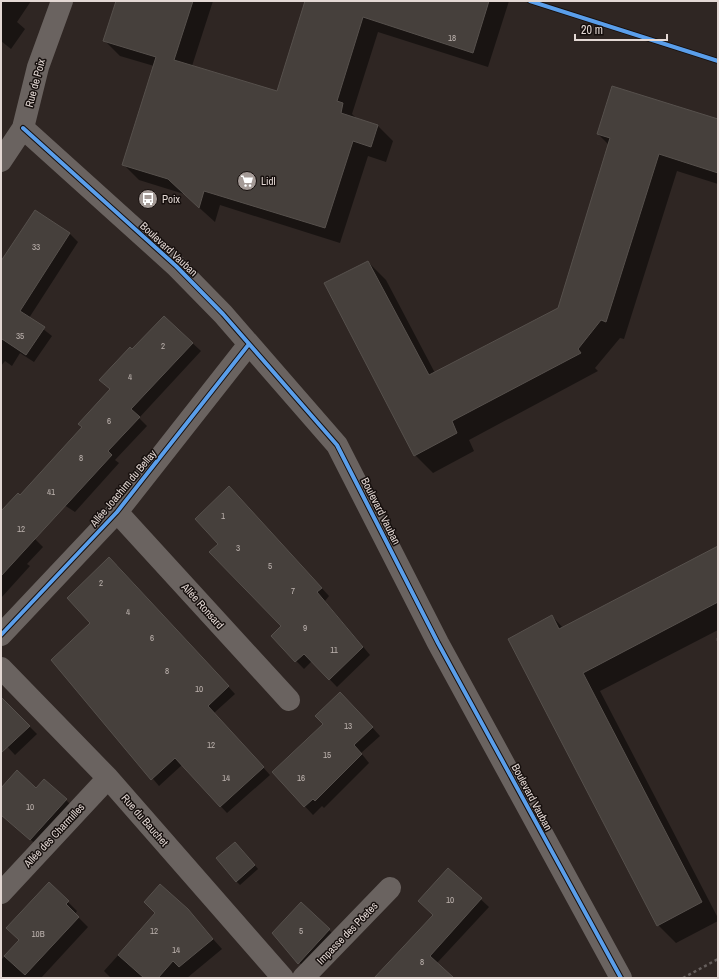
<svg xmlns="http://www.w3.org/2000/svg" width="719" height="979" viewBox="0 0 719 979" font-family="'Archivo Narrow',sans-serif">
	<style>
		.shadow { fill: #0007 }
		.building { fill: #46403c; stroke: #56504c }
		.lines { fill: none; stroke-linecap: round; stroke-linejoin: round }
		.path { stroke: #655e5c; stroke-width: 2.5; stroke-dasharray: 3 3; stroke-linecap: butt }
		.minor { stroke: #6a6360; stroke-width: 22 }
		.cycleway-casing { stroke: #160f0d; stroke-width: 6 }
		.cycleway { stroke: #5a9eea; stroke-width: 4 }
		.labels { text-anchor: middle; stroke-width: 3; stroke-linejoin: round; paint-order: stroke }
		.number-label { font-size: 9px; fill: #bcb2ae }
		.street-label { font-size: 11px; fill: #e3d8d4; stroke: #160f0d }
		.poi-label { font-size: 11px; fill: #e3d8d4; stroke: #160f0d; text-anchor: start }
	</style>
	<rect width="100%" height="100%" fill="#2f2623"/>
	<!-- shadow -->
	<path class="shadow" d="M 1,1 L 31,1 L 17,22 L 25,29 L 11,49 L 1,41 Z
		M 118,1 L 213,1 L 192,66 L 277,92 L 306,1 L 509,1 L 488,67 L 378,32 L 352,114 L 357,119 L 378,126 L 393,141 L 386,162 L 368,156 L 340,243 L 220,205 L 215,222 L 184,194 L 139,180 L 123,164 L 154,66 L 120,56 L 105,41 Z
		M 718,120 L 718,184 L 677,171 L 624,339 L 620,338 L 595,368 L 598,371 L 469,440 L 474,451 L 433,473 L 415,455 L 368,262 L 386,280 L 435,373 L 559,309 L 609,145 L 598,134 Z
		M 35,211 L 70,234 L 78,242 L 29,318 L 52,336 L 34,362 L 20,353 L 12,366 L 5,361 L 1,366 L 1,288 Z
		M 164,317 L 201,351 L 139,418 L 147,426 L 115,460 L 119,463 L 75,512 L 41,490 L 111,389 L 132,350 Z
		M 237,496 L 329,596 L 325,601 L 370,655 L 337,687 L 312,661 L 304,669 L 272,636 L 283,626 L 219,544 Z
		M 1,521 L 35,539 L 43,547 L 27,564 L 30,566 L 1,598 Z
		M 718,547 L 718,630 L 600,691 L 718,918 L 718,921 L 676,943 L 658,925 L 552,616 L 563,628 Z
		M 117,565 L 235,694 L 214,713 L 270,775 L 227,813 L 182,765 L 159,786 L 53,660 L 92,623 Z
		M 1,698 L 37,734 L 15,755 L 1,740 Z
		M 348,701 L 380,736 L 361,753 L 369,763 L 324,808 L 322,806 L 313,815 L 273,772 Z
		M 1,789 L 66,800 L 74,808 L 39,847 L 1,814 Z
		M 239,847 L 258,869 L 240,885 L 236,881 Z
		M 448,869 L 489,907 L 437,963 L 452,978 L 376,978 L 434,916 Z
		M 68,902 L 77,911 L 75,914 L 88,927 L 41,978 L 1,978 L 1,960 L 20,940 Z
		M 301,903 L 337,938 L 307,971 L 273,933 Z
		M 187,910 L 222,949 L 187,978 L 111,978 L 104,971 L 156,913 Z"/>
	<!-- building -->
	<path class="building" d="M 116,1 L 193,1 L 174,60 L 277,91 L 305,1 L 489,1 L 473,53 L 363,17 L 337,101 L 343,103 L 341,113 L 378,125 L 371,147 L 353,141 L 325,228 L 204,191 L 199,208 L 168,179 L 122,165 L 156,57 L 103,41 Z
		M 612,86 L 718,119 L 718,173 L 659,154 L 606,322 L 601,320 L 578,349 L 581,353 L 452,421 L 457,433 L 414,456 L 324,283 L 368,261 L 429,375 L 558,308 L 610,138 L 597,134 Z
		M 35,210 L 70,233 L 20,311 L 45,327 L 26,355 L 2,339 L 1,341 L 1,261 Z
		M 164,316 L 193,343 L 131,409 L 140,417 L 108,451 L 112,455 L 1,576 L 1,511 L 18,493 L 20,495 L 82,427 L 78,424 L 110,389 L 99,380 L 130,347 L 132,349 Z
		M 229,486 L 322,588 L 317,592 L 363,647 L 329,680 L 304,654 L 295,662 L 271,636 L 281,626 L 209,552 L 218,544 L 195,519 Z
		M 718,546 L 718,602 L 583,673 L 702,902 L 657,926 L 508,639 L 552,615 L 559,629 Z
		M 109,557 L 229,686 L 208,706 L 264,767 L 220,807 L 175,758 L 151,780 L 51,660 L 90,623 L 67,598 Z
		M 340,692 L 373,727 L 354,745 L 362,754 L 315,801 L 313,799 L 304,807 L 272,772 L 323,724 L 315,716 Z
		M 1,697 L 30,726 L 1,753 Z
		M 17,770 L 36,788 L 44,779 L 67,799 L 30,840 L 1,815 L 1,788 Z
		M 235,842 L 255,865 L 236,882 L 216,858 Z
		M 448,868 L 482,898 L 430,956 L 454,978 L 374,978 L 433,915 L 418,901 Z
		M 49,882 L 69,901 L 66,904 L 79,917 L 25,975 L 4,956 L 19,940 L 6,928 Z
		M 160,884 L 188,909 L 213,939 L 179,967 L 173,961 L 158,978 L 144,978 L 118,955 L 155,913 L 144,902 Z
		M 301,902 L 330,929 L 298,964 L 272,933 Z"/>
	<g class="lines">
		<!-- path -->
		<path class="path" d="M 530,1 L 718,61
			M 718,638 L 718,644
			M 683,978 L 718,959"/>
		<!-- minor -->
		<path class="minor" d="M 23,128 L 176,266 L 223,314 L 337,445 L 438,643 L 621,978
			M 1,161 L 23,128 L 38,67 L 62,1
			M 117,512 L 289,700
			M 1,635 L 117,512 L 249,344
			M 1,668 L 108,778 L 283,978
			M 1,893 L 108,778
			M 303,978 L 390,888"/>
		<!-- cycleway casing -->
		<g class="cycleway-casing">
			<path id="cycleway" d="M 530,1 L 718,61
				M 23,128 L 176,266 L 223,314 L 337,445 L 438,643 L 621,978
				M 1,635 L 117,512 L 249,344"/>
		</g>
		<!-- cycleway -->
		<use href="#cycleway" class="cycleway"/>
	</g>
	<!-- icons -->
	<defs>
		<g id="supermarket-disc" transform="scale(1)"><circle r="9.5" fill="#a49a96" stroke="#160f0d"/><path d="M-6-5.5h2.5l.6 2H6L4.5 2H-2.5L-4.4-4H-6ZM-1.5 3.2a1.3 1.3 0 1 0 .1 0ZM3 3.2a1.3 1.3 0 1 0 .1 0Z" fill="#fff"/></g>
		<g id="bus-disc" transform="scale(1)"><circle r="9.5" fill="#a49a96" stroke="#160f0d"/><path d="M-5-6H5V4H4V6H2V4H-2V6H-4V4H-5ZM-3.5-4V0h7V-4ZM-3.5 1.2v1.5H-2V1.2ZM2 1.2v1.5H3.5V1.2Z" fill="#fff"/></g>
	</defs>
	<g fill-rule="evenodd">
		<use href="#supermarket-disc" x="247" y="181"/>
		<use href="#bus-disc" x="148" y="199"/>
	</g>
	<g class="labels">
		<!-- number labels -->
		<g class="number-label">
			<text x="452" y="41">18</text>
			<text x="36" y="250">33</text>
			<text x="20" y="339">35</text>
			<text x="163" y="349">2</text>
			<text x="130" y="380">4</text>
			<text x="109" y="424">6</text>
			<text x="81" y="461">8</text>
			<text x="51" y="495">41</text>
			<text x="223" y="519">1</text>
			<text x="21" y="532">12</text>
			<text x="238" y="551">3</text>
			<text x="270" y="569">5</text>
			<text x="101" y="586">2</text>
			<text x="293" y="594">7</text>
			<text x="128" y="615">4</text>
			<text x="305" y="631">9</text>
			<text x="152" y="641">6</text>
			<text x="334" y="653">11</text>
			<text x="167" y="674">8</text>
			<text x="199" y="692">10</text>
			<text x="348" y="729">13</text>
			<text x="211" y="748">12</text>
			<text x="327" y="758">15</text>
			<text x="226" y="781">14</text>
			<text x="301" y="781">16</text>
			<text x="30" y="810">10</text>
			<text x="450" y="903">10</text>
			<text x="154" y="934">12</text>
			<text x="301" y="934">5</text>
			<text x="38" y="937">10B</text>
			<text x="176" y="953">14</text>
			<text x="422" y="965">8</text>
		</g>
		<!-- street labels -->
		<g class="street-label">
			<text transform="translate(35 83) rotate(-75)" y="4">Rue de Poix</text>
			<text transform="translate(169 249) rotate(43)" y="4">Boulevard Vauban</text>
			<text transform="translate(123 488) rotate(-50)" y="4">Allée Joachim du Bellay</text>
			<text transform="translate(381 511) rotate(63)" y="4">Boulevard Vauban</text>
			<text transform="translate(203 606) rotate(48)" y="4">Allée Ronsard</text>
			<text transform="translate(532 797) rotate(62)" y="4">Boulevard Vauban</text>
			<text transform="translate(145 820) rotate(49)" y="4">Rue du Bauchet</text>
			<text transform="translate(54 835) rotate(-47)" y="4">Allée des Charmilles</text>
			<text transform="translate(347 933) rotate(-46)" y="4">Impasse des Pôetes</text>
		</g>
		<!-- poi labels -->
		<g class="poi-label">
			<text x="261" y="185">Lidl</text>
			<text x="162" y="203">Poix</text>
		</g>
	</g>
	<!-- border -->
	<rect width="719" height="979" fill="none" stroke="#e3d8d4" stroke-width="4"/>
	<!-- scale -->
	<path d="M575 34v6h92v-6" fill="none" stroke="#e3d8d4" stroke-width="2"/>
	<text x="581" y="34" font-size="12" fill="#e3d8d4" stroke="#160f0d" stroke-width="3" paint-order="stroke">20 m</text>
</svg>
